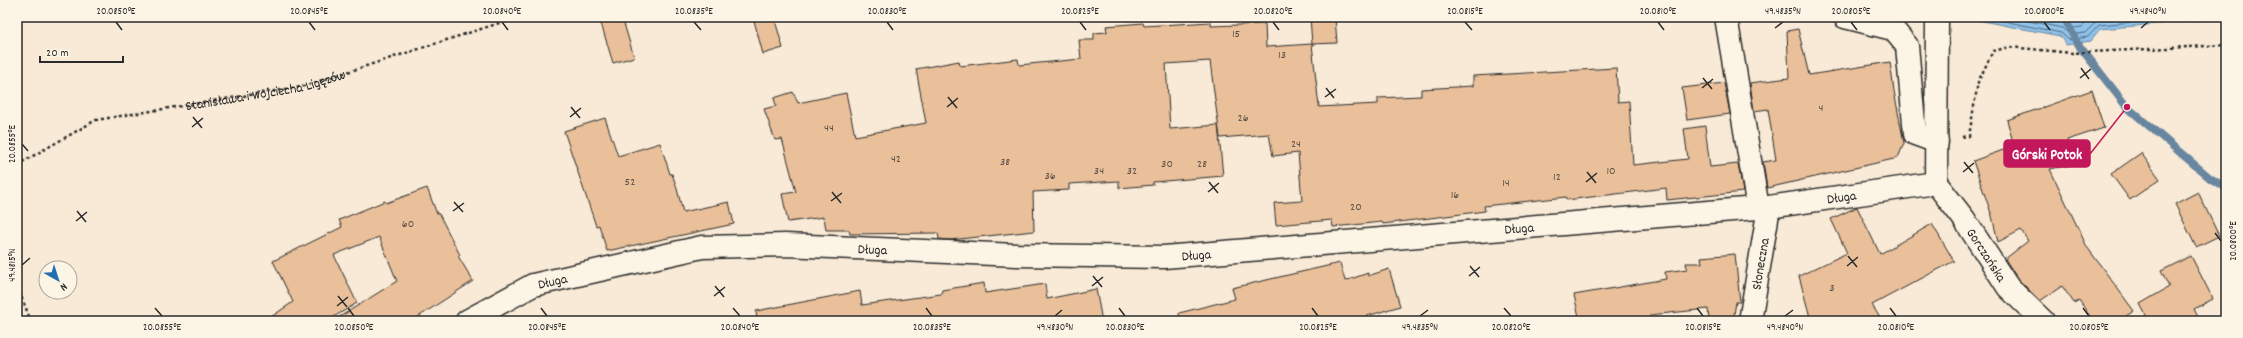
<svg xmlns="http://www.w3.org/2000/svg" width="2243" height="338" viewBox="0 0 2243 338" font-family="Dekko,sans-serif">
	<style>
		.water { fill: #8fc3ec; stroke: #67869f }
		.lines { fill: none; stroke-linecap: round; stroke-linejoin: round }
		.shore { stroke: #536878; stroke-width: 1 }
		.stream { stroke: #67869f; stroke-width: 8 }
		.building { fill: #eac09a; stroke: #2b2b2b }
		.minor-casing { stroke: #2b2b2b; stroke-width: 25 }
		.path { stroke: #2b2b2b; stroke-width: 2.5; stroke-dasharray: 3 3; stroke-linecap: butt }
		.minor { stroke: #fcf5e5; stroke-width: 22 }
		.ticks { fill: none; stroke: #2b2b2b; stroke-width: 1.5 }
		.labels { text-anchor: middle; stroke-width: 3; stroke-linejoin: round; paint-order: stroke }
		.number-label { font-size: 12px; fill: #5b5047 }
		.street-label { font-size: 14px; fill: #2b2b2b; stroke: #fcf5e5 }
		.leader { fill: none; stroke: #c2185b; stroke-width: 1.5 }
		.callout-dot { fill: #c2185b; stroke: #fcf5e5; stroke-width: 1.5 }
		.callout { fill: #c2185b; stroke: #c2185b; stroke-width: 1.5 }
		.callout-label { font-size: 15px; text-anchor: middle; font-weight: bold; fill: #fff }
		.neatline { fill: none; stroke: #2b2b2b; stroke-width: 1.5 }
		.ticks-label { font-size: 10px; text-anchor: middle; fill: #2b2b2b }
	</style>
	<rect width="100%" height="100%" fill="#f8ead6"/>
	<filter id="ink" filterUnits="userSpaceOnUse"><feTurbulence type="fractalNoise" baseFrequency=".025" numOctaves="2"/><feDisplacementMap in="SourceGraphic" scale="8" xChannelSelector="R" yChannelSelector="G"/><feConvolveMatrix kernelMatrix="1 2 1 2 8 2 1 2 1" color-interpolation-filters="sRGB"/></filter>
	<g filter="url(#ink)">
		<!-- water -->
		<path class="water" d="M 1896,17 L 2226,17 L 2226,18 L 2100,29 L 2090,41 L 2066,45 L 2060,36 L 1972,19 L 1914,21 Z"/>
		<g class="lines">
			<!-- shore -->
			<path class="shore" d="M 1985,17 L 2061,33 L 2069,40 L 2088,37 L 2099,25 L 2188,17
				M 2010,17 L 2062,28 L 2071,35 L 2085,33 L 2098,20 L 2130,17
				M 2040,17 L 2065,22 L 2074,28 L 2082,27 L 2091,17"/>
			<!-- stream -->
			<path class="stream" d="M 2064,17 L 2077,43 L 2127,107 L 2210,178 L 2226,188"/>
		</g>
		<!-- building -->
		<path class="building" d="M 599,17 L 622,17 L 634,57 L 613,63 Z
			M 753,17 L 774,17 L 783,48 L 763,54 Z
			M 1310,17 L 1335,17 L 1337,43 L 1312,44 Z
			M 1211,22 L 1211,26 L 1265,24 L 1266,47 L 1312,44 L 1319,107 L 1378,104 L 1378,98 L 1421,96 L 1421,89 L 1473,86 L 1473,76 L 1616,68 L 1618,102 L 1629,101 L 1633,165 L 1688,159 L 1684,129 L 1705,126 L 1710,167 L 1738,164 L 1743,192 L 1667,200 L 1666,188 L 1566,200 L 1566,197 L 1484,206 L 1485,211 L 1383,224 L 1382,222 L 1333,227 L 1332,220 L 1276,225 L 1274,203 L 1302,201 L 1298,153 L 1273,156 L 1269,134 L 1220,138 L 1210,61 L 1166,64 L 1170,129 L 1218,125 L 1223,176 L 1153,182 L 1153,185 L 1119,188 L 1119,181 L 1069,184 L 1069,190 L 1033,192 L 1034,231 L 950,240 L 939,239 L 938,233 L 850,234 L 849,230 L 826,230 L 824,217 L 788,222 L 782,194 L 796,192 L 782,139 L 775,140 L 764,109 L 776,106 L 774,98 L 793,92 L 798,103 L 846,93 L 855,136 L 926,123 L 916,69 L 959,61 L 960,66 L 1018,59 L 1019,65 L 1081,59 L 1079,40 L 1094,40 L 1094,33 L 1107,32 L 1106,26 L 1143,23 L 1144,26 Z
			M 1798,29 L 1809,75 L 1890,62 L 1894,91 L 1904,143 L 1898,158 L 1767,188 L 1763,162 L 1776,160 L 1768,109 L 1754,111 L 1750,83 L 1789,78 L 1787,31 Z
			M 1724,83 L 1730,114 L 1687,120 L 1682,88 Z
			M 2092,90 L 2104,128 L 2067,140 L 2071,165 L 2050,169 L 2087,247 L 2134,311 L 2118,321 L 2093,321 L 2079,300 L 2074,303 L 2062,286 L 2040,301 L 2018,279 L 2005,259 L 2028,241 L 2021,230 L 1998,242 L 1992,216 L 1973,161 L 2014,146 L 2007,120 Z
			M 605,118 L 618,156 L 660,143 L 670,174 L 672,174 L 676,185 L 683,212 L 729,202 L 734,224 L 607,251 L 599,225 L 596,226 L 564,131 Z
			M 2141,153 L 2160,179 L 2130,200 L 2111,174 Z
			M 427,188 L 437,214 L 439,214 L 460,255 L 458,256 L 473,281 L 412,321 L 333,321 L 397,281 L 379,237 L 334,255 L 357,303 L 327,321 L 265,321 L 293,302 L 273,261 L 342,227 L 339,220 L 385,201 L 386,203 Z
			M 2198,192 L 2219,236 L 2196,247 L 2175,204 Z
			M 1857,207 L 1880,254 L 1932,224 L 1954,261 L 1872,305 L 1882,321 L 1811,321 L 1799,276 L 1847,253 L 1831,219 Z
			M 1735,254 L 1740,302 L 1736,302 L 1733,321 L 1709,321 L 1708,309 L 1650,315 L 1651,321 L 1580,321 L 1574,295 L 1666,279 L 1665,272 L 1687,269 L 1686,263 L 1702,263 L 1701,257 Z
			M 2191,256 L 2213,299 L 2194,309 L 2200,321 L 2149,321 L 2140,304 L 2169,287 L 2161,271 Z
			M 1340,263 L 1345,281 L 1368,273 L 1368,276 L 1389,269 L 1400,306 L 1351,321 L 1180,321 L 1179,313 L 1235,299 L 1232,288 Z
			M 984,283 L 985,293 L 1045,284 L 1047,299 L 1096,289 L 1102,321 L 757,321 L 756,311 L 860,291 L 862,305 L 941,294 L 942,290 Z"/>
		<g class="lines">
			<!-- minor casing -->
			<g class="minor-casing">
				<g id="minor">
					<path d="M 1726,17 L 1758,208"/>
					<path d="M 1845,17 L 1893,29 L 1907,46 L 1915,134 L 1937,142"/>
					<path id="s2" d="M 1936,183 L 1964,219 L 2008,287 L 2043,321"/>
					<path d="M 1936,183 L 1937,17"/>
					<path id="s3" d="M 467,321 L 533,285 L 702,247 L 785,245 L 1017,255 L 1164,257 L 1769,207 L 1936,183"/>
					<path id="s4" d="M 1750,321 L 1769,207"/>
				</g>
			</g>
			<!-- path -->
			<g class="path">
				<path d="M 1962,137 L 1969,136 L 1978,82 L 1993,51 L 2010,47 L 2072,53 L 2226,45"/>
				<path id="s1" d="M 17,165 L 96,120 L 304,86 L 518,17"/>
				<path d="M 17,286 L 31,321"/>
			</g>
			<!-- minor -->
			<use href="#minor" class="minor"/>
		</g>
	</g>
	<!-- ticks -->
	<path class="ticks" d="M 116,22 L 122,30M 309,22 L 315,30M 502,22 L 508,30M 694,22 L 701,30M 887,22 L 893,30M 1080,22 L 1086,30M 1273,22 L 1279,30M 1465,22 L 1472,30M 1658,22 L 1664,30M 1851,22 L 1857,30M 2044,22 L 2050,30M 1775,28 L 1783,22M 2141,28 L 2148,22M 2081,68 L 2089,79M 1703,78 L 1712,89M 2080,78 L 2091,69M 1326,88 L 1334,98M 1702,88 L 1713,79M 948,97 L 957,108M 1325,97 L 1336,89M 571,107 L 580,118M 947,107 L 958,98M 193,117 L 202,128M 570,117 L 581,108M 192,127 L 203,118M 22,144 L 28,151M 1964,162 L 1973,173M 1587,172 L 1596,183M 1963,172 L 1974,163M 1209,182 L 1218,193M 1586,182 L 1597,173M 832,192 L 841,203M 1208,192 L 1219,183M 831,201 L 842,193M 454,202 L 463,212M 77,211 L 86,222M 453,211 L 464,203M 76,221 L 87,212M 2215,233 L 2221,241M 1848,256 L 1857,267M 22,265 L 30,258M 1470,266 L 1479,277M 1847,266 L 1858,257M 1093,276 L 1102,287M 1469,276 L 1480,267M 715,286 L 724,297M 1092,286 L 1103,277M 338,296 L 347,307M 714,296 L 725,287M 337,306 L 348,297M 155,308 L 162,316M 348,308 L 354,316M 541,308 L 547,316M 733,308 L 740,316M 926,308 L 932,316M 1119,308 L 1125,316M 1312,308 L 1318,316M 1504,308 L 1511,316M 1697,308 L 1703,316M 1890,308 L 1896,316M 2083,308 L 2089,316M 1055,316 L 1062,310M 1420,316 L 1428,310M 1785,316 L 1793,310"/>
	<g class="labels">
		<!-- number labels -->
		<g class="number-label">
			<text x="1236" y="37">15</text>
			<text x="1282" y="58">13</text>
			<text x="1821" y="111">4</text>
			<text x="1243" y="121">26</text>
			<text x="829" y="131">44</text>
			<text x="1296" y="147">24</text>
			<text x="896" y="162">42</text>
			<text x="1005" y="165">38</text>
			<text x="1167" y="167">30</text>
			<text x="1202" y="167">28</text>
			<text x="1099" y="174">34</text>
			<text x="1132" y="174">32</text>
			<text x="1611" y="174">10</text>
			<text x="1050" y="179">36</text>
			<text x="1557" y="180">12</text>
			<text x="630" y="185">52</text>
			<text x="1506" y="186">14</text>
			<text x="1455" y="198">16</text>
			<text x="1356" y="210">20</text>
			<text x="408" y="227">60</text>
			<text x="1832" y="291">3</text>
		</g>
		<!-- street labels -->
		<g class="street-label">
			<text dy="5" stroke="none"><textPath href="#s1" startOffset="263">Stanisława i Wojciecha Ligęzów</textPath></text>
			<text dy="5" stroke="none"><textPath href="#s3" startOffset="1391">Długa</textPath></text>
			<text dy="5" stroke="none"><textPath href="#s3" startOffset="1067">Długa</textPath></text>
			<text dy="5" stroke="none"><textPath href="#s3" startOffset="419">Długa</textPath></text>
			<text dy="5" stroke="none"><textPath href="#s3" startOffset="743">Długa</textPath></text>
			<text dy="5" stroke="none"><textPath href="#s2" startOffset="88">Gorczańska</textPath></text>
			<text dy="5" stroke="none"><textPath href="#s4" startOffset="58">Słoneczna</textPath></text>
			<text dy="5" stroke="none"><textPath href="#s3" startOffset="95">Długa</textPath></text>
		</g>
	</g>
	<!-- callouts -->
	<path class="leader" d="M2127 107L2090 154"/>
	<circle class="callout-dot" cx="2127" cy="107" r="4"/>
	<rect class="callout" x="2004" y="140" width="86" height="27" rx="4"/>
	<g class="callout-label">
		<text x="2047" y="159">Górski Potok</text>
	</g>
	<!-- margin -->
	<rect width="2243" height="338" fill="none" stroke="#fcf5e5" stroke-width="44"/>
	<!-- north arrow -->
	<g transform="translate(58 280) rotate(141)"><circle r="19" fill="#fcf5e5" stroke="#a8a49b"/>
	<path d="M0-3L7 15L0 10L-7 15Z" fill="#1f6fb2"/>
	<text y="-6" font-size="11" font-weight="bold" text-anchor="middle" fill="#2b2b2b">N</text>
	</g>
	<!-- scale -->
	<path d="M40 56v6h83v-6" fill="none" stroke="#2b2b2b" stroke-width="2"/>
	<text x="46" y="56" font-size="12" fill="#2b2b2b" stroke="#fcf5e5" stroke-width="3" paint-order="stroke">20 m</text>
	<rect x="22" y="22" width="2199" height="294" class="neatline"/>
	<g class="ticks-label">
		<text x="116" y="14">20.0850°E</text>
		<text x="309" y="14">20.0845°E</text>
		<text x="502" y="14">20.0840°E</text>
		<text x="694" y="14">20.0835°E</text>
		<text x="887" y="14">20.0830°E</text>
		<text x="1080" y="14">20.0825°E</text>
		<text x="1273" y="14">20.0820°E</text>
		<text x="1465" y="14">20.0815°E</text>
		<text x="1658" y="14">20.0810°E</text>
		<text x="1783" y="14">49.4835°N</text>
		<text x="1851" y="14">20.0805°E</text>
		<text x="2044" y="14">20.0800°E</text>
		<text x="2148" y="14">49.4840°N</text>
		<text transform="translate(11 144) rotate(-90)" y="4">20.0855°E</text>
		<text transform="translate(2232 241) rotate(-90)" y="4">20.0800°E</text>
		<text transform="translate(11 265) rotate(-90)" y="4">49.4815°N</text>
		<text x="162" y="330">20.0855°E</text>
		<text x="354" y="330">20.0850°E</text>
		<text x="547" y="330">20.0845°E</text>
		<text x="740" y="330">20.0840°E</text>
		<text x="932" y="330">20.0835°E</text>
		<text x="1055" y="330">49.4830°N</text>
		<text x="1125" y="330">20.0830°E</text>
		<text x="1318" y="330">20.0825°E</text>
		<text x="1420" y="330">49.4835°N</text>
		<text x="1511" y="330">20.0820°E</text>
		<text x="1703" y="330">20.0815°E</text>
		<text x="1785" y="330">49.4840°N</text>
		<text x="1896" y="330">20.0810°E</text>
		<text x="2089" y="330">20.0805°E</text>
	</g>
</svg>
